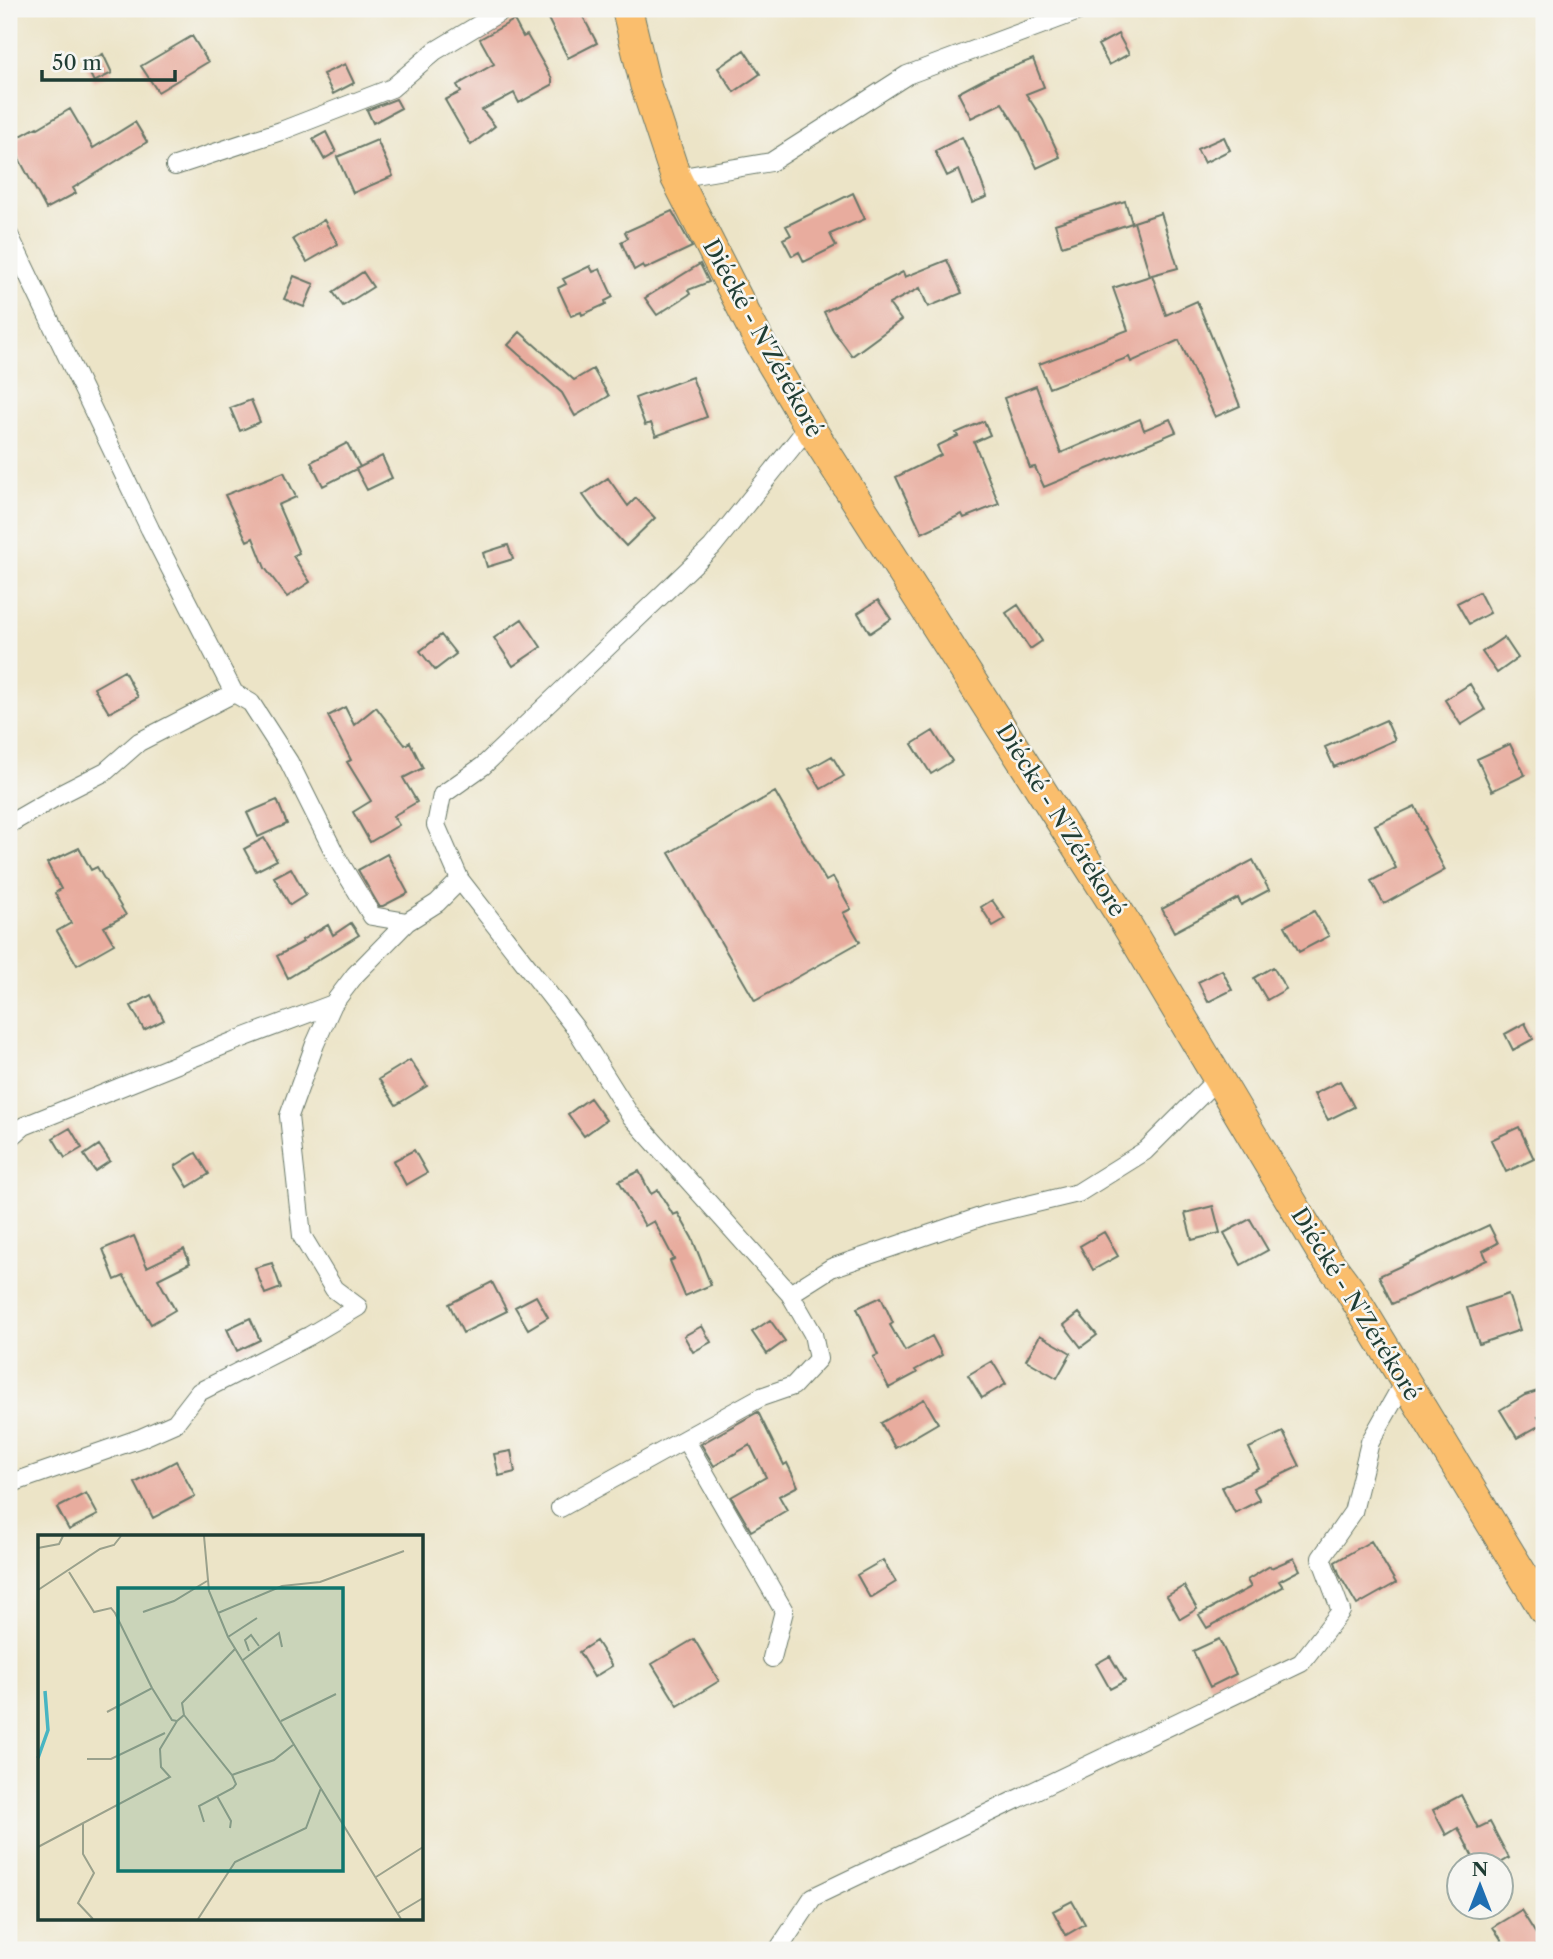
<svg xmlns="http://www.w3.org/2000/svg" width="1553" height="1959" viewBox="0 0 1553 1959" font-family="'Libre Caslon Text',serif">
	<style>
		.building { fill: #e8ac9e }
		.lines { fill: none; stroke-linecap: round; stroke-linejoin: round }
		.minor-casing { stroke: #677767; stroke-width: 20 }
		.trunk-casing { stroke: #677767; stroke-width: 32 }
		.minor { stroke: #fff; stroke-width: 18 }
		.trunk { stroke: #fabe6d; stroke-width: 30 }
		.labels { text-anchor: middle; stroke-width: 5; stroke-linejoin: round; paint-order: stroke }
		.street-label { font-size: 23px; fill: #1f3d34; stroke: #f6f6f2 }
		.inset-river { fill: none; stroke: #47b5c2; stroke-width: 3.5 }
		.inset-road { fill: none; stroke: #9aa18c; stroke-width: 2 }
		.view { fill: #0f766e; fill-opacity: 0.15; stroke: #0f766e; stroke-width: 3.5 }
		.inset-edge { fill: none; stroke: #1f3d34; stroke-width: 3.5 }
	</style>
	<rect width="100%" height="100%" fill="#f6f6f2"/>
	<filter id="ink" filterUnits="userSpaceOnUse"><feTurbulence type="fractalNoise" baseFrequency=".0143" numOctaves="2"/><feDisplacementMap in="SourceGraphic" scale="14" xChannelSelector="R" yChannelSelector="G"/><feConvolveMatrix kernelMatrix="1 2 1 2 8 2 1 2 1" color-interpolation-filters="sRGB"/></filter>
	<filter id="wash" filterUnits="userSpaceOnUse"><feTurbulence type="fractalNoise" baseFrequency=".00686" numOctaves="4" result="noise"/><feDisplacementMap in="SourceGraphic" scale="28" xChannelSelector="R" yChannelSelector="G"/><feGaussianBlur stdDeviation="1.57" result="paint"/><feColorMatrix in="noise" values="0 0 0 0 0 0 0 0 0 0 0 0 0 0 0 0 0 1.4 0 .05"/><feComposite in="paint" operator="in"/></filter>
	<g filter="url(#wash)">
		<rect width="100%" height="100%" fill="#ece4c7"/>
		<g id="blocks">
			<!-- building -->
			<path class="building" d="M 543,9 L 579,9 L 597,43 L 568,58 Z
				M 514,20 L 523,37 L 527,35 L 552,79 L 552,85 L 519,103 L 514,93 L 482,110 L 495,126 L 471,145 L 445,100 L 461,92 L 457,85 L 494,64 L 480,39 Z
				M 1118,34 L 1129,54 L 1109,65 L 1098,45 Z
				M 192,36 L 208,62 L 158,92 L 141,66 Z
				M 744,50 L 760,74 L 734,92 L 718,68 Z
				M 103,54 L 112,73 L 94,82 L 85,64 Z
				M 1033,59 L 1044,87 L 1026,94 L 1043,120 L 1060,157 L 1037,168 L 1019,130 L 1002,103 L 971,118 L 958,93 L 992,75 Z
				M 345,64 L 354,83 L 333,94 L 323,74 Z
				M 396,99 L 401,108 L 373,123 L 367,110 Z
				M 70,109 L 93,148 L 135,122 L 147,142 L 73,188 L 76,193 L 46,209 L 10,142 L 37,127 L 38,128 Z
				M 326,132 L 336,152 L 324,159 L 313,139 Z
				M 962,137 L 974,162 L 987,197 L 972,203 L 959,170 L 947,176 L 935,151 Z
				M 1224,137 L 1230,150 L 1204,163 L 1197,149 Z
				M 377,140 L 393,176 L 353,193 L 337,157 Z
				M 853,193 L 865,219 L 830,234 L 836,246 L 804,262 L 799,252 L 792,256 L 783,239 L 791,235 L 786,226 Z
				M 1125,201 L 1132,223 L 1062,246 L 1055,224 Z
				M 672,211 L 692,247 L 645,269 L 643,265 L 634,270 L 621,242 L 628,238 L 625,232 Z
				M 1161,213 L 1178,268 L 1152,275 L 1166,315 L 1197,301 L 1240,406 L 1215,417 L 1179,340 L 1131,362 L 1129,357 L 1049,388 L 1039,364 L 1128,330 L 1113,288 L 1150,276 L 1134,222 Z
				M 324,220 L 338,244 L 307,262 L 293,239 Z
				M 947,260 L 962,293 L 928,307 L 920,288 L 889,304 L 901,320 L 852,356 L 833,330 L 824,312 L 903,272 L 905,277 Z
				M 700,264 L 709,282 L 688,290 L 690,294 L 657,315 L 645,298 Z
				M 590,266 L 593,272 L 600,269 L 613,297 L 605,301 L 606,304 L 582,315 L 581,312 L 571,316 L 558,288 L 566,284 L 563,279 Z
				M 363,272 L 373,287 L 343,306 L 333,292 Z
				M 294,276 L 314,284 L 304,307 L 284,299 Z
				M 520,332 L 574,380 L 593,369 L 609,396 L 575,416 L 562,393 L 508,345 Z
				M 692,377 L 707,417 L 656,436 L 651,423 L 645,425 L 635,398 Z
				M 1036,386 L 1061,453 L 1140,419 L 1144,430 L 1170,419 L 1176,432 L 1044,487 L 1035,467 L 1030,468 L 1004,398 Z
				M 251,400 L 260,422 L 240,431 L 230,408 Z
				M 984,421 L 990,435 L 974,442 L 999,504 L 964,518 L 962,514 L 922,533 L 896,477 L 941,455 L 937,446 L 958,436 L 956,433 Z
				M 347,443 L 360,467 L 323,486 L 311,462 Z
				M 382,456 L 392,478 L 367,490 L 356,469 Z
				M 284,472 L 296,497 L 278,505 L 299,553 L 293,556 L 310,582 L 287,597 L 265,568 L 253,538 L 247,541 L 225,495 Z
				M 608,478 L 628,506 L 636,498 L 655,518 L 626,546 L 599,517 L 583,495 Z
				M 508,545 L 513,559 L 487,567 L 483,553 Z
				M 1479,592 L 1490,613 L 1469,624 L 1457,603 Z
				M 878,600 L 891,619 L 870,633 L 858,613 Z
				M 1018,605 L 1042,641 L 1030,649 L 1006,613 Z
				M 522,619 L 541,647 L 513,666 L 494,638 Z
				M 441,635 L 456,654 L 435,670 L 420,651 Z
				M 1504,637 L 1518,658 L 1497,673 L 1482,652 Z
				M 124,671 L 138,697 L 109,713 L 94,688 Z
				M 1470,684 L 1485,710 L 1461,725 L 1445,700 Z
				M 345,707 L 354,725 L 376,707 L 405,745 L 410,742 L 423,768 L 403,778 L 417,802 L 393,816 L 399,825 L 370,842 L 353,812 L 371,801 L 347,762 L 351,760 L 328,716 Z
				M 1386,720 L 1395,740 L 1334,767 L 1325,747 Z
				M 933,731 L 952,761 L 931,774 L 912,744 Z
				M 1510,744 L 1525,775 L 1492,791 L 1477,759 Z
				M 832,756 L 844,776 L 821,789 L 809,769 Z
				M 775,792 L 826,881 L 833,877 L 851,909 L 843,913 L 860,942 L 755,1001 L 669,853 Z
				M 277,800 L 287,824 L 258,837 L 247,813 Z
				M 1415,806 L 1426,829 L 1424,830 L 1445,870 L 1384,904 L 1371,881 L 1396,868 L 1375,825 Z
				M 264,838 L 277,860 L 256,871 L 244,849 Z
				M 79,848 L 91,870 L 97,867 L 126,915 L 104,927 L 114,944 L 77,965 L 57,931 L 71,923 L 55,893 L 61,889 L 47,863 Z
				M 387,854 L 408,893 L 383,906 L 379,906 L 358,870 Z
				M 1253,860 L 1269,890 L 1241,905 L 1238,898 L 1174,932 L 1162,909 Z
				M 291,868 L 306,895 L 290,905 L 274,877 Z
				M 992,900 L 1005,919 L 993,926 L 981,907 Z
				M 1314,911 L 1329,936 L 1299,952 L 1285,926 Z
				M 351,923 L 359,935 L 288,978 L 277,956 L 303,942 L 302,940 L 328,925 L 333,935 Z
				M 1273,967 L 1286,989 L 1267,1000 L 1254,978 Z
				M 1222,970 L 1232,990 L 1208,1002 L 1198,982 Z
				M 151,995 L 164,1020 L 144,1030 L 131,1006 Z
				M 1525,1023 L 1533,1039 L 1513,1050 L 1505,1034 Z
				M 410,1060 L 427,1086 L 396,1105 L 379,1079 Z
				M 1340,1081 L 1354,1107 L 1328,1120 L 1314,1094 Z
				M 590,1098 L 606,1120 L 584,1136 L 568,1114 Z
				M 1519,1127 L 1534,1159 L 1506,1172 L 1491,1140 Z
				M 70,1128 L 82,1148 L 65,1158 L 53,1138 Z
				M 99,1145 L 110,1161 L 95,1171 L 84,1155 Z
				M 414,1150 L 427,1173 L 406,1185 L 393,1161 Z
				M 196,1153 L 209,1174 L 188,1187 L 175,1166 Z
				M 639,1171 L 651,1194 L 658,1190 L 673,1215 L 678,1213 L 692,1238 L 711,1285 L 685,1296 L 670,1261 L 674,1259 L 654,1221 L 645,1226 L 619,1181 Z
				M 1213,1206 L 1220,1233 L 1192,1240 L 1185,1213 Z
				M 1250,1219 L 1268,1250 L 1241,1265 L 1224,1233 Z
				M 1489,1225 L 1498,1243 L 1483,1251 L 1487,1260 L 1392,1304 L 1379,1276 Z
				M 1104,1232 L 1118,1256 L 1093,1270 L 1080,1246 Z
				M 134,1236 L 147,1267 L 184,1249 L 190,1263 L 158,1279 L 175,1310 L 151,1324 L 124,1276 L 115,1280 L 103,1249 Z
				M 272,1263 L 281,1288 L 265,1294 L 255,1268 Z
				M 492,1282 L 507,1311 L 463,1333 L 449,1304 Z
				M 1508,1294 L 1520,1330 L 1479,1344 L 1467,1308 Z
				M 536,1296 L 548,1317 L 528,1329 L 515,1307 Z
				M 881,1297 L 893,1323 L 890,1325 L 905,1351 L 932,1336 L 942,1355 L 915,1370 L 917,1373 L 889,1388 L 873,1357 L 878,1355 L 857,1308 Z
				M 1079,1313 L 1097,1335 L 1081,1347 L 1064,1325 Z
				M 250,1318 L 260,1340 L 237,1351 L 227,1329 Z
				M 770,1320 L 785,1341 L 767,1354 L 752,1332 Z
				M 702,1326 L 711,1342 L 693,1352 L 684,1336 Z
				M 1040,1335 L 1071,1353 L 1057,1378 L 1026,1360 Z
				M 992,1361 L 1006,1384 L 982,1398 L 968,1375 Z
				M 1544,1389 L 1544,1414 L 1538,1417 L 1542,1424 L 1517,1438 L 1500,1410 L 1525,1395 Z
				M 924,1399 L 938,1423 L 895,1448 L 881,1423 Z
				M 758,1412 L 784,1465 L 787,1463 L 798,1486 L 779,1496 L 787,1510 L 751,1531 L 731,1497 L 766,1477 L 750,1445 L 714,1466 L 701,1444 Z
				M 1283,1432 L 1300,1466 L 1253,1488 L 1260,1500 L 1235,1513 L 1222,1487 L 1259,1469 L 1249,1448 Z
				M 511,1451 L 515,1472 L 499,1476 L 494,1454 Z
				M 176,1461 L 195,1496 L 153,1518 L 135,1483 Z
				M 86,1493 L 98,1515 L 69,1530 L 57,1508 Z
				M 1371,1541 L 1396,1583 L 1357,1605 L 1340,1576 L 1335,1562 Z
				M 1294,1558 L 1300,1570 L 1279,1581 L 1283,1587 L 1207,1628 L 1199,1615 L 1251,1587 L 1247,1580 L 1270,1566 L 1271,1568 Z
				M 883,1560 L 896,1582 L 870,1598 L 857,1575 Z
				M 1184,1586 L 1197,1609 L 1180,1619 L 1167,1596 Z
				M 694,1639 L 719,1681 L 678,1706 L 652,1664 Z
				M 1219,1639 L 1236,1674 L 1210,1687 L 1193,1651 Z
				M 596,1641 L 612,1666 L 594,1677 L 579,1652 Z
				M 1110,1656 L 1125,1681 L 1110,1689 L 1096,1664 Z
				M 1461,1795 L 1478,1828 L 1490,1822 L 1509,1858 L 1497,1865 L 1477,1865 L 1458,1828 L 1446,1835 L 1433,1810 Z
				M 1072,1901 L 1085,1924 L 1066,1935 L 1053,1911 Z
				M 1521,1910 L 1541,1942 L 1528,1950 L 1508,1950 L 1493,1927 Z"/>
		</g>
	</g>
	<g filter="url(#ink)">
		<use href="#blocks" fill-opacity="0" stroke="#677767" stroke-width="2"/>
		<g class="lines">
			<!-- minor casing -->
			<g class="minor-casing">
				<path id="minor" d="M 175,166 L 281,131 L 392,88 L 435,51 L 505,9
					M 676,178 L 771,162 L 907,75 L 1084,9
					M 9,235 L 150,529 L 234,693
					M 9,824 L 61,794 L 106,771 L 139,742 L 234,693 L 251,703 L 289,762 L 337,858 L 372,916 L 407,922 L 437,903 L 460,880 L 436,825 L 442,795 L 483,766 L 712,547 L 809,426
					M 460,880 L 576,1029 L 630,1115 L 790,1294 L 831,1268 L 986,1215 L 1078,1193 L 1145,1151 L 1218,1078
					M 9,1139 L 24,1126 L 232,1042 L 333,1004
					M 685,1439 L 784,1611 L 772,1658
					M 9,1484 L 141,1438 L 175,1423 L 199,1392 L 309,1336 L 358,1307 L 334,1289 L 302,1236 L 289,1116 L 315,1044 L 333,1004 L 355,975 L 407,922
					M 560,1508 L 761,1397 L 793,1386 L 818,1359 L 813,1334 L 790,1294
					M 778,1950 L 813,1897 L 1301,1663 L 1341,1611 L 1321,1558 L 1353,1512 L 1370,1442 L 1405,1380"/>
			</g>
			<!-- trunk casing -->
			<g class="trunk-casing">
				<path id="trunk" d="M 627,9 L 645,84 L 676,178 L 760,343 L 809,426 L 1125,922 L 1322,1253 L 1349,1289 L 1544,1610"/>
			</g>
			<!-- minor -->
			<use href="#minor" class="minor"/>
			<!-- trunk -->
			<use href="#trunk" class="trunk"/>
		</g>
	</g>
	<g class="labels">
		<!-- street labels -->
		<g class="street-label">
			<text transform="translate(763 338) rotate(61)" y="8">Diécké - N'Zérékoré</text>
			<text transform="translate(1061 820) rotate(58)" y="8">Diécké - N'Zérékoré</text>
			<text transform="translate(1356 1304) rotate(58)" y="8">Diécké - N'Zérékoré</text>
		</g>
	</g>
	<!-- overview -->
	<g transform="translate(38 1535)">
		<rect width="385" height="385" fill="#ece4c7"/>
		<path class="inset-river" d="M 0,223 L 10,195 L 7,156"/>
		<path class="inset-road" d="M 166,1 L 171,56 L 190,102 L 363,384M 0,13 L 21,9 L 25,1M 31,37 L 56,77 L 73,73 L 77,78 L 114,153M 0,55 L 62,14 L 76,10 L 83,1M 105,77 L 136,66 L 169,46M 180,78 L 244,51 L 282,47 L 366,16M 190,102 L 219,83M 211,116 L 207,105 L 213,100 L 221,111M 205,125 L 241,98 L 244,112M 69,177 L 114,153 L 134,185 L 139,186 L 146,180 L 144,168 L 197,114M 146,180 L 194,240 L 236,225 L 255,210M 243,186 L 298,159M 49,224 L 73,224 L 127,198M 179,261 L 193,286 L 192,293M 166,287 L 161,271 L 195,253 L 198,249 L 194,240M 45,289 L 45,319 L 56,338 L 40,368 L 55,384M 0,312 L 132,242 L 123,232 L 122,214 L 139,186M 338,342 L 385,312M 360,378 L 385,363M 160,384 L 197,327 L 268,293 L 283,253"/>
		<path class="view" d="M 80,53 L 305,53 L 305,336 L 80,336 Z"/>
		<rect width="385" height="385" class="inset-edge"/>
	</g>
	<!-- margin -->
	<rect width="1553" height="1959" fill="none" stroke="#f6f6f2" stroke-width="35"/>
	<!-- north arrow -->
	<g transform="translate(1480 1886)"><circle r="33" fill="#f6f6f2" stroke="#a0aca6" stroke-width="2"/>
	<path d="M0-5L12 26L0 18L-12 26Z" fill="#1f6fb2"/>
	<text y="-10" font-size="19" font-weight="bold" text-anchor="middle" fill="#1f3d34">N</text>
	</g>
	<!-- scale -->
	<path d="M42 70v10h133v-10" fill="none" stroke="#1f3d34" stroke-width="3.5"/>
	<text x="52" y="70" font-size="21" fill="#1f3d34" stroke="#f6f6f2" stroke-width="5" paint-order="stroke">50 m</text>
</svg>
